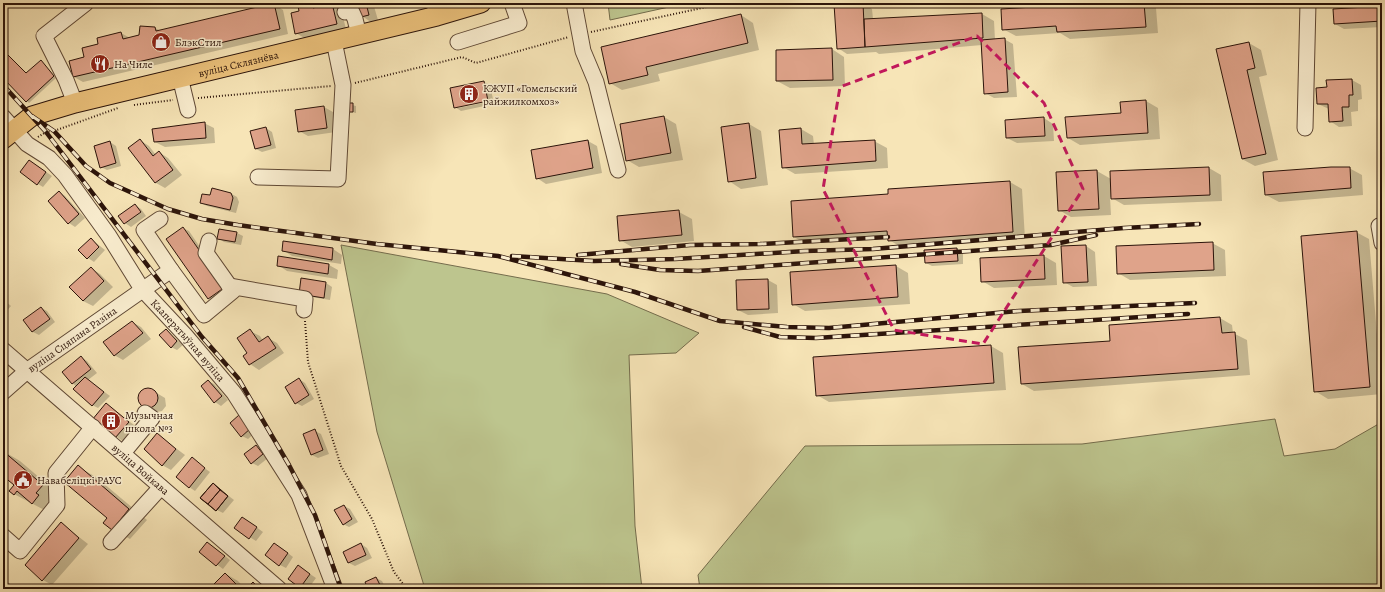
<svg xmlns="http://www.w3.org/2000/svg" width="1385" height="592" viewBox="0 0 1385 592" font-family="Alegreya,serif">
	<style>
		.green { fill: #bdc58e; stroke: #746c4c }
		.shadow { fill: #0003 }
		.building { fill: #dfa38a; stroke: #2c140a }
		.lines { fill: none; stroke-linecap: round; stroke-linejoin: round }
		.minor-casing { stroke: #5f4835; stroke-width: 17 }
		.major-casing { stroke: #2c140a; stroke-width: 21 }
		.path { stroke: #2c140a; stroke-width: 2; stroke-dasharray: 1 2; stroke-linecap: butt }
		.minor { stroke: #faeed0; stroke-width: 15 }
		.major { stroke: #ecc27c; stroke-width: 19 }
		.rail-casing { stroke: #2c140a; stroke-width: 4.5 }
		.rail { stroke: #faeed0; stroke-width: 3; stroke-dasharray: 9; stroke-linecap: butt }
		.marked { fill: none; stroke: #c2185b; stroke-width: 3; stroke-dasharray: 8 5; stroke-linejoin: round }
		.labels { text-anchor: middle; stroke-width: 3; stroke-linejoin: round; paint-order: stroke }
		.poi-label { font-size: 11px; fill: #2c140a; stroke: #faeed0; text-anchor: start }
		.street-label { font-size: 11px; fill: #2c140a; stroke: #faeed0 }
	</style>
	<rect width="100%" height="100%" fill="#f7e5b7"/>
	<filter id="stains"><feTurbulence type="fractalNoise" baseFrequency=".005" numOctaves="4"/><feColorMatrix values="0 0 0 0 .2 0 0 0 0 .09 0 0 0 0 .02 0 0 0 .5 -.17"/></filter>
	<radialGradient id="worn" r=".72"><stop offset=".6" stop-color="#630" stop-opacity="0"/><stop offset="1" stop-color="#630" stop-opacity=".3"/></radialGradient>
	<!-- green -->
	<path class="green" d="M 608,3 L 687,3 L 610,20 Z
		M 341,245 L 607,294 L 699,333 L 676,353 L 629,355 L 635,526 L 642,589 L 425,589 L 377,432 Z
		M 1275,419 L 1284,456 L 1335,449 L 1382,422 L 1382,589 L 700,589 L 698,575 L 805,446 L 1082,444 Z"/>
	<!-- shadow -->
	<path class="shadow" d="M 55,3 L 71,3 L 64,8 Z
		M 337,3 L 373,3 L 378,20 L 371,22 L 362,16 L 359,7 L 350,10 Z
		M 863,3 L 872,9 L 873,19 L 982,14 L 994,21 L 995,40 L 1004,39 L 1013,44 L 1017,97 L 994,98 L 985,93 L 982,45 L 879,54 L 876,52 L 847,54 L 838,48 Z
		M 1115,3 L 1147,3 L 1156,8 L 1158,33 L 1070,39 L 1060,33 L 1016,36 L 1003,29 Z
		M 274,4 L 283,10 L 288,34 L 83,82 L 74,77 L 71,61 L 85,58 L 99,45 L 121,33 L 130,38 L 140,36 L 155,28 L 161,31 Z
		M 311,4 L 317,8 L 332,4 L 341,9 L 346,29 L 306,39 L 296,33 L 300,12 Z
		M 1382,7 L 1382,27 L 1344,29 L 1335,24 Z
		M 741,15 L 753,23 L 759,50 L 658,74 L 660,81 L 622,90 L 610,83 Z
		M 1249,43 L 1261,50 L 1267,75 L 1259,77 L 1278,160 L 1255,166 L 1242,159 L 1218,50 Z
		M 832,49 L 844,57 L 845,86 L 790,88 L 777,81 Z
		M 3,50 L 27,74 L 41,61 L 56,78 L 29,103 L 3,76 Z
		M 1352,80 L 1361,85 L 1362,99 L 1358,100 L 1358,111 L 1351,112 L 1352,126 L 1339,127 L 1330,121 L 1329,109 L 1318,104 L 1328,88 L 1327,81 Z
		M 484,82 L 490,85 L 493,99 L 458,106 L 458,108 L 493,101 L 494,104 L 461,111 L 455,107 L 451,88 Z
		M 1146,101 L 1158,108 L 1160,139 L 1080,145 L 1068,138 L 1122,114 L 1121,103 Z
		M 347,104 L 356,106 L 356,113 L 347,111 Z
		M 324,107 L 333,112 L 336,132 L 308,136 L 299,131 Z
		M 664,117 L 676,124 L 683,160 L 639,167 L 627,160 Z
		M 1044,118 L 1053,124 L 1054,141 L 1017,143 L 1007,138 Z
		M 204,123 L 214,128 L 215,143 L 165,147 L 155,142 Z
		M 749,124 L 761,131 L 768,185 L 741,189 L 729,181 Z
		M 266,128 L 272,132 L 276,148 L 262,152 L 256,149 Z
		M 801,129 L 813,136 L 814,145 L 874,141 L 887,148 L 888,168 L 795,174 L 783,167 Z
		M 140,140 L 149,146 L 156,155 L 159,152 L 168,158 L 182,175 L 165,188 L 156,183 L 130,148 Z
		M 588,141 L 597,146 L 602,173 L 546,184 L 537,178 Z
		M 110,142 L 116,146 L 121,166 L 107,170 L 101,167 Z
		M 30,161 L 52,176 L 43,187 L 38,184 Z
		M 1209,168 L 1221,175 L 1222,201 L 1124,205 L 1110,197 L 1111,215 L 1071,217 L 1059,210 L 1057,173 L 1097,171 L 1111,179 L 1111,172 Z
		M 1349,168 L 1362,175 L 1363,195 L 1279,202 L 1266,195 Z
		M 1010,182 L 1022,189 L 1025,239 L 901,247 L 889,240 L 889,238 L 806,244 L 794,237 L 889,195 Z
		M 59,192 L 65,196 L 85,218 L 75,227 L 69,223 Z
		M 230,193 L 237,197 L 239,202 L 236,213 L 207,206 L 201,203 L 211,197 Z
		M 135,205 L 141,209 L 146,216 L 131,227 L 125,223 Z
		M 679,212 L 692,219 L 694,241 L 632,247 L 620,240 L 618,217 Z
		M 183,228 L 189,231 L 230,291 L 214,302 L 209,298 Z
		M 220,230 L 237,233 L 243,236 L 241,245 L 224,242 L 218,238 Z
		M 1356,232 L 1369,239 L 1382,394 L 1328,399 L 1315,391 Z
		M 91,239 L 105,250 L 94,262 L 88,258 Z
		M 284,242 L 333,249 L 342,255 L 341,264 L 292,256 L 283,250 Z
		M 1212,243 L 1225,250 L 1226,276 L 1130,280 L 1118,273 Z
		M 1086,246 L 1095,252 L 1097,286 L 1073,287 L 1064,282 L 1062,247 Z
		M 957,249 L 963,252 L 963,264 L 932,266 L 926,263 Z
		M 1044,256 L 1056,263 L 1057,285 L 994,288 L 982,281 L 981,258 Z
		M 279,258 L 329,265 L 338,270 L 337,279 L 287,271 L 278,265 Z
		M 896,266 L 908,273 L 910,304 L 805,311 L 793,304 Z
		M 91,268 L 100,274 L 113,287 L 93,306 L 83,301 Z
		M 302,279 L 326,283 L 332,287 L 330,300 L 306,296 Z
		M 768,280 L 777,285 L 778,313 L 748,315 L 738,310 Z
		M 3,299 L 11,306 L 3,315 Z
		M 41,308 L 47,311 L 55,322 L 39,335 L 33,332 L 24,320 Z
		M 1220,318 L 1232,325 L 1233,333 L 1247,340 L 1250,375 L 1034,391 L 1022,384 L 1111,342 L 1110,326 Z
		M 132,322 L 141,327 L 151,339 L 123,360 L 114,355 Z
		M 166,330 L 183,345 L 177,350 L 171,347 Z
		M 250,331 L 260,336 L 263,341 L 268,338 L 277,343 L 284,353 L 259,370 L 250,364 Z
		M 991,346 L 1003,353 L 1006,390 L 829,402 L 817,395 Z
		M 81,357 L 87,361 L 97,373 L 88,380 L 110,396 L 98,408 L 92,405 L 63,372 Z
		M 299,379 L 305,383 L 314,399 L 302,406 L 296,403 Z
		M 208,381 L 214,384 L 228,400 L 221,406 L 215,402 L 202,386 Z
		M 150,389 L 165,398 L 166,406 L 162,411 L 157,412 L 140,401 L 140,396 L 142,391 Z
		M 106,404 L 138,428 L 125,443 L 94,419 Z
		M 231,423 L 256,432 L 248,439 L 242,436 Z
		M 315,431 L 321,434 L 329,454 L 318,458 L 312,455 L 304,435 Z
		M 157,434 L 185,455 L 171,470 L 162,465 Z
		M 256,446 L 262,449 L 268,458 L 258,466 L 252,463 Z
		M 3,451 L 20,461 L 61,496 L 50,513 L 14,494 L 15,485 L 8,479 L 3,486 Z
		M 192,459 L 210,472 L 195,491 L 189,487 Z
		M 78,467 L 96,477 L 147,520 L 130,539 L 112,529 L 108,518 Z
		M 213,484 L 234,500 L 223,513 L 217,510 Z
		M 344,506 L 350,509 L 358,522 L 349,527 L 343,524 Z
		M 248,521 L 263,532 L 256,541 L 235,528 Z
		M 61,523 L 88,544 L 52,585 L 43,580 L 26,565 Z
		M 208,543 L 230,560 L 223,569 L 200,552 Z
		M 361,544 L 367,548 L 372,558 L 355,566 L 349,563 L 344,552 Z
		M 280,547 L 293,557 L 286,568 L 280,565 Z
		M 298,566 L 316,578 L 308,589 L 305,589 L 289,578 Z
		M 226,574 L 238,581 L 245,589 L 211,589 Z
		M 3,578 L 16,589 L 3,589 Z
		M 376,578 L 382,581 L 386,589 L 369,589 Z"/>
	<!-- building -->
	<path class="building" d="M 274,3 L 280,29 L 73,77 L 69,61 L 84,57 L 82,48 L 98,44 L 97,38 L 121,32 L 123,39 L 139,35 L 140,26 L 155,27 L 156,31 Z
		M 312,3 L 313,8 L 332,3 L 337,24 L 295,34 L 291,13 L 299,11 L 298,6 Z
		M 357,3 L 366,3 L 369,15 L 361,17 Z
		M 863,3 L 865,47 L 837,49 L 834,4 Z
		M 1100,3 L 1144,3 L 1146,27 L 1057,32 L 1056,26 L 1002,30 L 1001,9 Z
		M 1382,6 L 1382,21 L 1334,24 L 1333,9 Z
		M 982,13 L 983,38 L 865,47 L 864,19 Z
		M 741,14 L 748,43 L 646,67 L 648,75 L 609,84 L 601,47 Z
		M 1005,38 L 1008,92 L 984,94 L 981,40 Z
		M 1249,42 L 1255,68 L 1247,70 L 1266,154 L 1242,159 L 1216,49 Z
		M 832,48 L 833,80 L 776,81 L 776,50 Z
		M 3,50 L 26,73 L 41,60 L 54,76 L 26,102 L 3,78 Z
		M 1352,79 L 1353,95 L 1349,95 L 1349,107 L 1342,107 L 1343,121 L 1329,122 L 1328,104 L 1317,104 L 1316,88 L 1327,87 L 1326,80 Z
		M 484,81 L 488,101 L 454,108 L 450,88 Z
		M 1146,100 L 1148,133 L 1067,138 L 1065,117 L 1121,113 L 1120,102 Z
		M 346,103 L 353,103 L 353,112 L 346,112 Z
		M 324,106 L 327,128 L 298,132 L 295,110 Z
		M 664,116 L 671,153 L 626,161 L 620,124 Z
		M 1044,117 L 1045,136 L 1006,138 L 1005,120 Z
		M 205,122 L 206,138 L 154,142 L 152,129 Z
		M 749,123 L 756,178 L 728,182 L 721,127 Z
		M 266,127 L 271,145 L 255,149 L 250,131 Z
		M 801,128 L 802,144 L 875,140 L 876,161 L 782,168 L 779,130 Z
		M 140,139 L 153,156 L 159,151 L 173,170 L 155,183 L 128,148 Z
		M 588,140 L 593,168 L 536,179 L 531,150 Z
		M 110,141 L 116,163 L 100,168 L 94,146 Z
		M 29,160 L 46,172 L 37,185 L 20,172 Z
		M 1209,167 L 1210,195 L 1111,199 L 1110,171 Z
		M 1331,167 L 1350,167 L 1351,188 L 1265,195 L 1263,172 Z
		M 1097,170 L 1099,209 L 1058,211 L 1056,172 Z
		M 1010,181 L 1013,232 L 888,241 L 887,231 L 793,237 L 791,201 L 888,194 L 888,189 Z
		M 212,188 L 231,193 L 233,198 L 230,210 L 200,203 L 202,194 L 210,195 Z
		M 59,191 L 79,214 L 68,224 L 48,201 Z
		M 135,204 L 141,212 L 124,224 L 118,216 Z
		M 679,210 L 682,235 L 619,241 L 617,216 Z
		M 183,227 L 225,287 L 208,299 L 166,239 Z
		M 219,229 L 237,232 L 235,242 L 217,239 Z
		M 1357,231 L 1370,387 L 1314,392 L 1301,236 Z
		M 91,238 L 99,247 L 87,259 L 78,250 Z
		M 283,241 L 333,248 L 332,260 L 282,251 Z
		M 1213,242 L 1214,270 L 1117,274 L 1116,246 Z
		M 1086,245 L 1088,282 L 1063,283 L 1061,246 Z
		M 957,248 L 958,261 L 925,263 L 924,250 Z
		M 1044,255 L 1045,279 L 981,282 L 980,258 Z
		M 278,256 L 329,264 L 328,274 L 277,266 Z
		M 896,265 L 898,297 L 792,305 L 790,272 Z
		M 91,267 L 104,281 L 83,301 L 69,287 Z
		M 301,278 L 326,282 L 324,298 L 299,294 Z
		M 768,279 L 769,309 L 737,310 L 736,280 Z
		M 41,307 L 50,319 L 32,332 L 23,320 Z
		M 1220,317 L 1222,333 L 1235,332 L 1238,369 L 1021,384 L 1018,347 L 1110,341 L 1109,325 Z
		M 132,321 L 143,333 L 114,356 L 103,342 Z
		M 166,329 L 177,341 L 171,348 L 159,335 Z
		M 250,329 L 259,342 L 268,336 L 276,348 L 249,365 L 243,356 L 247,353 L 237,338 Z
		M 991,345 L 994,383 L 816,396 L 813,357 Z
		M 81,356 L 91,369 L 72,384 L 62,372 Z
		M 85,377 L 104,392 L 92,406 L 73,389 Z
		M 299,378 L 309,395 L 295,404 L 285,387 Z
		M 208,380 L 222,396 L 214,403 L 201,386 Z
		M138 398a10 10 0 1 1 20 0a10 10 0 1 1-20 0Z
		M 106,403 L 129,422 L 115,438 L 92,420 Z
		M 239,415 L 251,428 L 241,437 L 230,423 Z
		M 315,429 L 323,450 L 311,455 L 303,434 Z
		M 157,433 L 176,449 L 162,466 L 144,449 Z
		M 256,445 L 263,454 L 251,464 L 244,454 Z
		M 3,451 L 43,485 L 36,493 L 39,495 L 32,504 L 17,491 L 14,495 L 9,491 L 14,485 L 3,476 Z
		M 192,457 L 205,468 L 189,488 L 176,477 Z
		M 78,465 L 129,509 L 112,530 L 103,523 L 107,518 L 64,482 Z
		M 213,483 L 220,490 L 208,504 L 200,498 Z
		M 213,483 L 228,496 L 216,511 L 200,498 Z
		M 220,490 L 228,496 L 216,511 L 208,504 Z
		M 344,505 L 352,519 L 343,525 L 334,510 Z
		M 242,517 L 257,527 L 249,539 L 234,528 Z
		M 61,522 L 79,538 L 42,581 L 25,565 Z
		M 207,542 L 225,556 L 216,566 L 199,552 Z
		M 274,543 L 288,553 L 279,566 L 265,555 Z
		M 361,543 L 366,555 L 348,563 L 343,552 Z
		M 298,565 L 310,574 L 300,588 L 288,579 Z
		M 225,573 L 238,586 L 235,589 L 209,589 Z
		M 376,577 L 382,589 L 368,589 L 365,582 Z
		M 3,582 L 11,589 L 3,589 Z
		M 253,582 L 259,589 L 246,589 Z"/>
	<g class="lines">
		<!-- minor casing -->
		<g class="minor-casing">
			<g id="minor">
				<path d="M 434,3 L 437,16"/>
				<path d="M 574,3 L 583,51 L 596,82 L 618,170"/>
				<path d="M 345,12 L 351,10 L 355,19 L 359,35"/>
				<path d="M 458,42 L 519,23 L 512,3"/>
				<path d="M 180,77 L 188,110"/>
				<path d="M 75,103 L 66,80 L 44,36 L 86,3"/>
				<path id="s1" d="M 3,117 L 27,144 L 49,158 L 65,175 L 109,236 L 142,289 L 185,335 L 234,393 L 299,495 L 335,589"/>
				<path d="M 1305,128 L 1308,3"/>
				<path d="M 258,177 L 338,179 L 343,85 L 334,41"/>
				<path d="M 1382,226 L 1379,226 L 1382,243"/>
				<path d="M 171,270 L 204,315 L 233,291 L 206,253 L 209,241"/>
				<path d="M 229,286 L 305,299 L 304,310"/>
				<path id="s2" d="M 3,350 L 279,589"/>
				<path id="s3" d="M 3,392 L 28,370 L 171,270 L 144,230 L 160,219"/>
				<path d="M 123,453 L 152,418 L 145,413"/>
				<path d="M 3,536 L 20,551 L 57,505 L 56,473 L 93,427"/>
				<path d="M 111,542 L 161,487"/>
			</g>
		</g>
		<!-- major casing -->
		<g class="major-casing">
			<g id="major">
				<path id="s4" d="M 3,139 L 32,116 L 75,103 L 437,16 L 481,3"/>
			</g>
		</g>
		<!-- path -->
		<path class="path" d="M 591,32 L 725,3
			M 355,83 L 462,57 L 476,63 L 569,37
			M 198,98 L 331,86
			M 134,105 L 173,100
			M 38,137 L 46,132 L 54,131 L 118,108
			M 305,321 L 308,362 L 341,466 L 372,519 L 394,572 L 407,589"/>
		<!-- minor -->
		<use href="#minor" class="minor"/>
		<!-- major -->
		<use href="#major" class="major"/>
		<!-- rail casing -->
		<g class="rail-casing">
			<path id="rail" d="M 3,85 L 46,132 L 202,337 L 238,378 L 289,465 L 315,515 L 341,589
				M 32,116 L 54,131 L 86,166 L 110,183 L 168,209 L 202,219 L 238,225 L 377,244 L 498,256 L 635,292 L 720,321 L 787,327 L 829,328 L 1019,311 L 1195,303
				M 578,255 L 690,245 L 760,244 L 888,237
				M 512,256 L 594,261 L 675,259 L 805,251 L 873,249 L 1124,228 L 1199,224
				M 621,264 L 660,270 L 698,271 L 1051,245 L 1096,235
				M 744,327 L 780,337 L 816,338 L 1188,314"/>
		</g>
		<!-- rail -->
		<use href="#rail" class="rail"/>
	</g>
	<!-- marked area -->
	<path class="marked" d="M 977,36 L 1044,103 L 1083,189 L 983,344 L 894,330 L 823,189 L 840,87 Z"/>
	<!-- icons -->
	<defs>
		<g id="shop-disc" transform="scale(1)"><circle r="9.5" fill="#8f2418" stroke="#faeed0"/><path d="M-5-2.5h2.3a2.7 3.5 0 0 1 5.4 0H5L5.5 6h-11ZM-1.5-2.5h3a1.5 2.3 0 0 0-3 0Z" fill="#fff"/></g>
		<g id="restaurant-disc" transform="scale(1)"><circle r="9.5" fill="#8f2418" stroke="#faeed0"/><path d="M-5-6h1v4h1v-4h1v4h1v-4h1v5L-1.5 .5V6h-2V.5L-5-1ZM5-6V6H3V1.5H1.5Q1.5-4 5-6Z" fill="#fff"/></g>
		<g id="building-disc" transform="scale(1)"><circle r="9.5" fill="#8f2418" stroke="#faeed0"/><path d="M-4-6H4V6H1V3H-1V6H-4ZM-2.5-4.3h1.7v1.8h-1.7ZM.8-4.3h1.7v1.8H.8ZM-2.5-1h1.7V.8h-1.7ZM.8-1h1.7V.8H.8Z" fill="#fff"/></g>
		<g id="civic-disc" transform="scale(1)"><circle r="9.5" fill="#8f2418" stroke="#faeed0"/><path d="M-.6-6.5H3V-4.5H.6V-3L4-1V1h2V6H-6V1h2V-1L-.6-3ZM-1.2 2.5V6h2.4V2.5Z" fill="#fff"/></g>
	</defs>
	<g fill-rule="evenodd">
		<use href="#shop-disc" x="161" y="42"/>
		<use href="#restaurant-disc" x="100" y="64"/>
		<use href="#building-disc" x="469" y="94"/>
		<use href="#building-disc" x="111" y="421"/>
		<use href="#civic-disc" x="23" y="480"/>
	</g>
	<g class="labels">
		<!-- poi labels -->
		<g class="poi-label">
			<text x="175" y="46">БлэкСтил</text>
			<text x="114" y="68">На Чиле</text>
			<text x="483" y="92">КЖУП «Гомельский<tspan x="483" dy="13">райжилкомхоз»</tspan></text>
			<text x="125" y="419">Музычная<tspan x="125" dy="13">школа №3</tspan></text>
			<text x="37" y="484">Навабеліцкі РАУС</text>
		</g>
		<!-- street labels -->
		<g class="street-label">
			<text dy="4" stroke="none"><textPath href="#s4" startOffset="250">вуліца Склязнёва</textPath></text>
			<text dy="4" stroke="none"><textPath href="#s3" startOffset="87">вуліца Сцяпана Разіна</textPath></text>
			<text dy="4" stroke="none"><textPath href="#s1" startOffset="292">Кааператыўная вуліца</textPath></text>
			<text dy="4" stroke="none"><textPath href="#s2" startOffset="182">вуліца Войкава</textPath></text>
		</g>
	</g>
	<!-- margin -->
	<rect width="1385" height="592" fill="none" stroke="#f7e5b7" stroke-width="16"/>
	<rect x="4" y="4" width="1377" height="584" fill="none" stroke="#2c140a" stroke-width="2"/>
	<rect x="8" y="8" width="1369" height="576" fill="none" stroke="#2c140a"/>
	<rect width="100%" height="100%" filter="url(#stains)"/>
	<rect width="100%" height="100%" fill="url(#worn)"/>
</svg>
